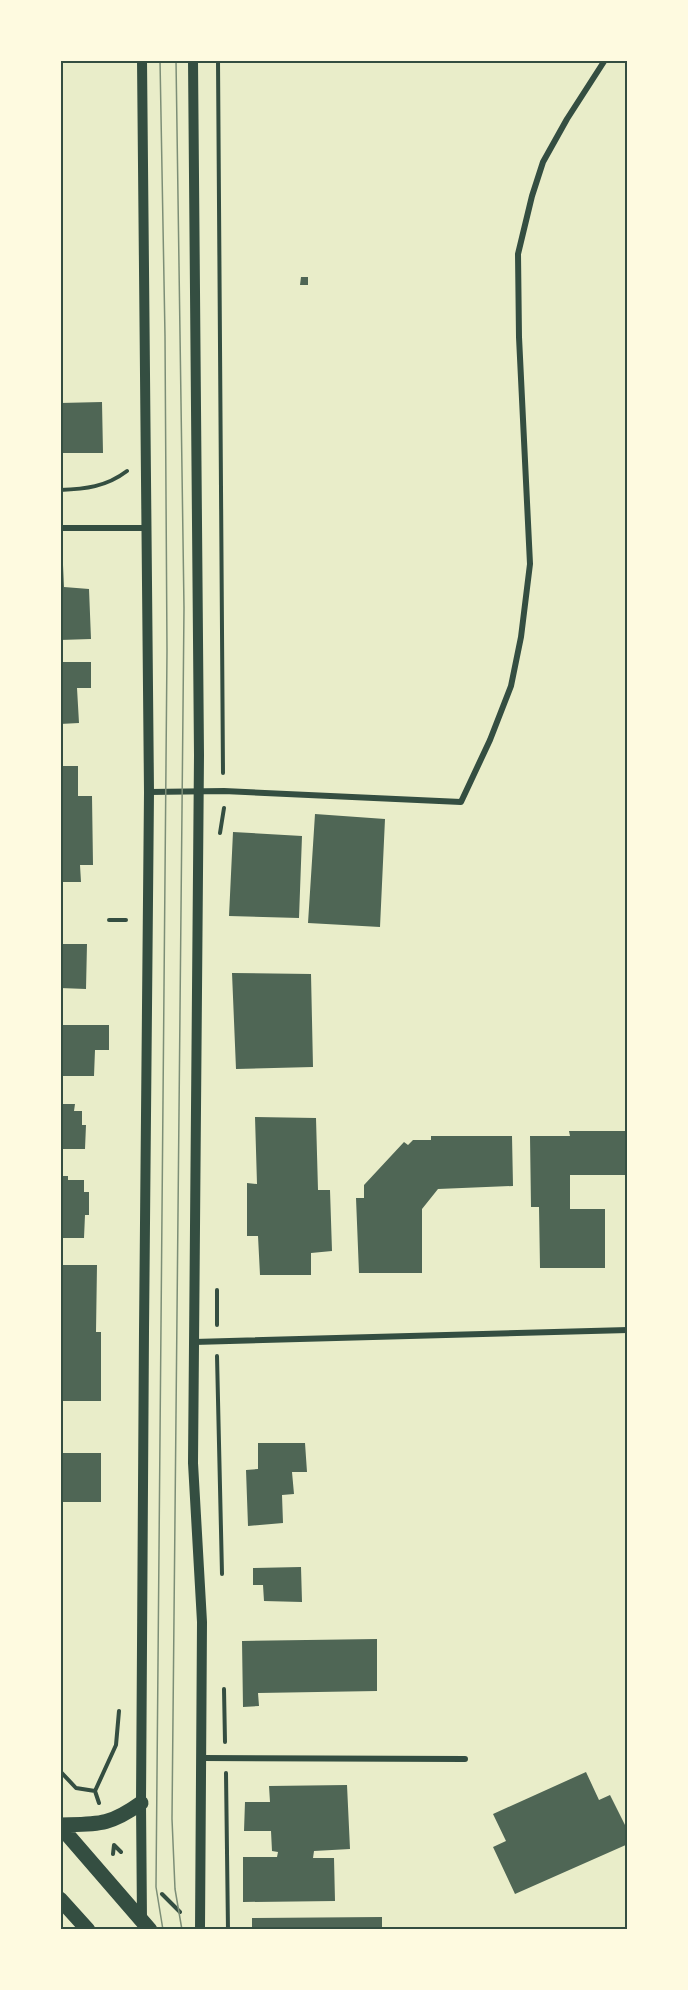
<svg xmlns="http://www.w3.org/2000/svg" width="688" height="1990" viewBox="0 0 688 1990" font-family="Cabin,sans-serif">
	<style>
		.building { fill: #4f6655 }
		.lines { fill: none; stroke-linecap: round; stroke-linejoin: round }
		.path { stroke: #344e41; stroke-width: 4 }
		.minor { stroke: #344e41; stroke-width: 6 }
		.tertiary { stroke: #344e41; stroke-width: 10 }
		.primary { stroke: #344e41; stroke-width: 15 }
		.tram { stroke: #7c8e77; stroke-width: 1.5 }
		.neatline { fill: none; stroke: #344e41; stroke-width: 2 }
	</style>
	<rect width="100%" height="100%" fill="#e9edc9"/>
	<!-- building -->
	<path class="building" d="M 301,277 L 308,277 L 308,285 L 300,285 Z
		M 102,402 L 103,453 L 60,453 L 60,403 Z
		M 60,565 L 63,565 L 64,587 L 89,589 L 91,639 L 60,640 Z
		M 60,662 L 91,662 L 91,688 L 77,688 L 79,723 L 60,724 Z
		M 60,766 L 78,766 L 78,796 L 92,796 L 93,865 L 80,865 L 81,882 L 60,882 Z
		M 315,814 L 385,819 L 380,927 L 308,923 Z
		M 233,832 L 302,836 L 299,918 L 229,916 Z
		M 60,944 L 87,944 L 86,989 L 60,988 Z
		M 232,973 L 311,974 L 313,1067 L 236,1069 Z
		M 60,1025 L 109,1025 L 109,1050 L 95,1050 L 94,1076 L 60,1076 Z
		M 60,1104 L 75,1104 L 74,1111 L 82,1111 L 82,1125 L 86,1125 L 85,1149 L 60,1149 Z
		M 255,1117 L 316,1118 L 318,1190 L 330,1190 L 332,1251 L 311,1253 L 311,1275 L 260,1275 L 258,1236 L 247,1236 L 247,1183 L 257,1184 Z
		M 569,1131 L 628,1131 L 628,1181 L 626,1181 L 626,1175 L 570,1175 L 570,1209 L 605,1209 L 605,1268 L 540,1268 L 539,1207 L 531,1207 L 530,1136 L 570,1136 Z
		M 431,1136 L 512,1136 L 513,1186 L 438,1189 L 422,1209 L 422,1273 L 359,1273 L 356,1198 L 364,1198 L 364,1185 L 404,1142 L 408,1145 L 413,1140 L 431,1140 Z
		M 60,1176 L 68,1176 L 68,1180 L 84,1180 L 84,1192 L 89,1192 L 89,1215 L 85,1215 L 84,1238 L 60,1238 Z
		M 60,1265 L 97,1265 L 96,1332 L 101,1332 L 101,1401 L 60,1401 Z
		M 258,1443 L 305,1443 L 307,1472 L 292,1472 L 294,1494 L 282,1495 L 283,1523 L 248,1526 L 246,1470 L 258,1469 Z
		M 60,1453 L 101,1453 L 101,1502 L 60,1502 Z
		M 301,1567 L 302,1602 L 264,1601 L 263,1585 L 253,1585 L 253,1568 Z
		M 377,1639 L 377,1691 L 258,1693 L 259,1706 L 243,1707 L 242,1641 Z
		M 586,1772 L 599,1800 L 610,1795 L 628,1831 L 628,1844 L 515,1894 L 493,1847 L 506,1841 L 493,1814 Z
		M 347,1785 L 350,1849 L 314,1851 L 313,1858 L 334,1858 L 335,1901 L 243,1902 L 243,1857 L 277,1857 L 278,1852 L 272,1851 L 271,1831 L 244,1831 L 245,1802 L 270,1802 L 269,1786 Z
		M 382,1917 L 382,1930 L 252,1930 L 252,1918 Z"/>
	<g class="lines">
		<!-- path -->
		<path class="path" d="M 218,60 L 223,773
			M 60,490 C 85,489 106,487 127,471
			M 220,833 L 224,808
			M 109,920 L 126,920
			M 217,1290 L 217,1325
			M 217,1356 L 222,1574
			M 224,1689 L 225,1742
			M 60,1771 L 76,1788 L 95,1791
			M 226,1773 L 228,1930
			M 99,1803 L 95,1791 L 116,1745 L 119,1711
			M 113,1854 L 114,1845 L 121,1852
			M 162,1894 L 180,1912"/>
		<!-- minor -->
		<path class="minor" d="M 60,528 L 148,528
			M 149,792 L 224,791 L 461,802 L 490,740 L 511,686 L 521,637 L 530,564 L 519,337 L 518,254 L 532,196 L 543,162 L 567,119 L 605,60
			M 194,1342 L 628,1330
			M 202,1758 L 465,1759"/>
		<!-- tertiary -->
		<path class="tertiary" d="M 142,60 L 149,792 L 144,1331 L 141,1803 L 142,1921
			M 193,60 L 199,755 L 193,1463 L 202,1622 L 200,1930"/>
		<!-- primary -->
		<path class="primary" d="M 60,1825 C 98,1824 109,1826 141,1803
			M 60,1826 L 150,1930
			M 60,1899 L 88,1930"/>
		<!-- tram -->
		<path class="tram" d="M 160,60 L 165,336 L 167,651 L 156,1887 L 163,1930
			M 176,60 L 184,608 L 172,1819 L 175,1889 L 182,1930"/>
	</g>
	<!-- border -->
	<rect width="688" height="1990" fill="none" stroke="#fefae0" stroke-width="123"/>
	<rect x="62" y="62" width="564" height="1866" class="neatline"/>
</svg>
